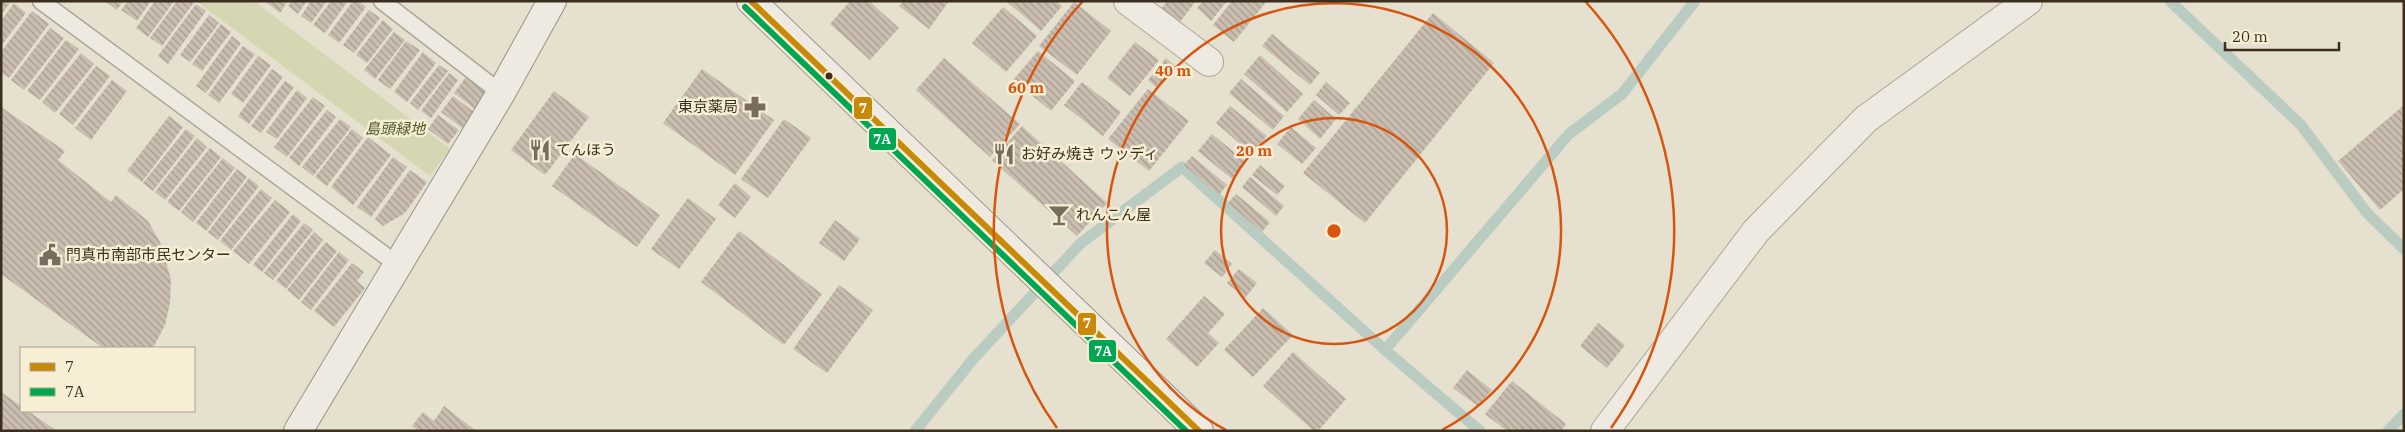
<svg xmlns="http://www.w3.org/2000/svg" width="2405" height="432" viewBox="0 0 2405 432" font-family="'IBM Plex Serif','Noto Sans JP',serif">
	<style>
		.green { fill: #d4d7b1 }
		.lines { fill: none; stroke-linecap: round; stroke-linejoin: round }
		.stream { stroke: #baccc2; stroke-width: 11 }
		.building { fill: url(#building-back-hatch) }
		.lane-casing { stroke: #aca597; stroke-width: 19 }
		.street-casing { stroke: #aca597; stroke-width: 30 }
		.secondary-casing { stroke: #9b9488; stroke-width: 30 }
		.lane { stroke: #eeeae1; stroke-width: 16 }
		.street { stroke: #eeeae1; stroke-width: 28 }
		.secondary { stroke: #eeeae1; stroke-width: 28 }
		.bus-1-casing { stroke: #f7eed5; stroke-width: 10 }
		.bus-2-casing { stroke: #f7eed5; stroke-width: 10 }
		.bus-1 { stroke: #c88808; stroke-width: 6 }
		.bus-2 { stroke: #00a651; stroke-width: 6 }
		.ring { fill: none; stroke: #d7550e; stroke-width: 2.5 }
		.bus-dot { fill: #3b2e1f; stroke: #f7eed5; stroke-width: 2 }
		.labels { text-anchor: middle; stroke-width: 5; stroke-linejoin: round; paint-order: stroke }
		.poi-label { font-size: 15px; fill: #3b2e1f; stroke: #f7eed5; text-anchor: start }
		.park-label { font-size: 15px; font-style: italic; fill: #4a5925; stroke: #f7eed5 }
		.centre { fill: #d7550e; stroke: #f7eed5; stroke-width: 2.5 }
		.ring-label { font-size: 15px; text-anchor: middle; font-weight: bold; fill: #d7550e; stroke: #f7eed5; stroke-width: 5; stroke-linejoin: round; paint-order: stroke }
		.line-badge { stroke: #f7eed5; stroke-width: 2 }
		.badge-label { font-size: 14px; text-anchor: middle; font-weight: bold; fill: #fff }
	</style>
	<defs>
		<pattern id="building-back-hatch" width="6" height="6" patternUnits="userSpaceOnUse" patternTransform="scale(1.25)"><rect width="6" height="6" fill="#cabeb0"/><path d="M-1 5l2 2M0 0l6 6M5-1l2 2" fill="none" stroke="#a59b8f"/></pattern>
	</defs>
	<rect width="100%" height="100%" fill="#e6e0cf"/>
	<!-- green -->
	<path class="green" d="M 196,1 L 254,1 L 450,149 L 430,176 Z"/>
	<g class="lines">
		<!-- stream -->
		<path class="stream" d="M 2170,1 L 2301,125 L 2367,213 L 2404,249
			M 1385,350 L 1569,134 L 1622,94 L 1695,1
			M 915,431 L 974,358 L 1081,243 L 1182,167 L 1385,350 L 1480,431
			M 2388,431 L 2404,414"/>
	</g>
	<!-- building -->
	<path class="building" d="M 1,1 L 10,3 L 1,15 Z
		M 105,1 L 123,1 L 117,10 Z
		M 128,1 L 151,1 L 137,21 L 121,10 Z
		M 155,1 L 174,1 L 148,37 L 136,28 Z
		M 177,1 L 195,1 L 162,46 L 150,38 Z
		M 268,1 L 288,1 L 280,13 L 267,3 Z
		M 292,1 L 307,1 L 298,14 L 288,6 Z
		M 311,1 L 327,1 L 311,23 L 301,16 Z
		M 331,1 L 348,1 L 325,33 L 313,25 Z
		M 353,1 L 358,1 L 366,7 L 339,43 L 328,35 Z
		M 850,1 L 869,1 L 899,28 L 870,60 L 830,24 Z
		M 903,1 L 949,1 L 929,29 L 899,6 Z
		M 1006,1 L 1056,1 L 1062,6 L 1041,31 Z
		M 1167,1 L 1196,1 L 1176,27 L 1158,13 Z
		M 1203,1 L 1227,1 L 1211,21 L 1197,8 Z
		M 1232,1 L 1267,1 L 1234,42 L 1213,25 Z
		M 1074,2 L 1111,31 L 1077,75 L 1039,46 Z
		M 14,3 L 26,13 L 1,46 L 1,21 Z
		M 196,4 L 206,11 L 168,64 L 158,56 Z
		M 1003,7 L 1037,36 L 1006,72 L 972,43 Z
		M 369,10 L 380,18 L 354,53 L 343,45 Z
		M 32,11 L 49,24 L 9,78 L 1,73 L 1,52 Z
		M 1433,13 L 1494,63 L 1365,223 L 1303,173 Z
		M 209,15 L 219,23 L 190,62 L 180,55 Z
		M 383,20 L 393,29 L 367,63 L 356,55 Z
		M 221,24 L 231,32 L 202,71 L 192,64 Z
		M 50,28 L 64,38 L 24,90 L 11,80 Z
		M 394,32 L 405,40 L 375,79 L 364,70 Z
		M 1272,34 L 1320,73 L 1310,85 L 1262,46 Z
		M 232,36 L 241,43 L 206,93 L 196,86 Z
		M 66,40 L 79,49 L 40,100 L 27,91 Z
		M 406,41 L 420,50 L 390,89 L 378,80 Z
		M 1135,42 L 1159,60 L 1130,96 L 1107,78 Z
		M 243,46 L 255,54 L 219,103 L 208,95 Z
		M 1038,51 L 1075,81 L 1051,111 L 1013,80 Z
		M 423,52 L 436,63 L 407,102 L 394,92 Z
		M 81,53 L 94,64 L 55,113 L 42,102 Z
		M 1260,55 L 1303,94 L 1287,112 L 1244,74 Z
		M 258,56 L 271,65 L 243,103 L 231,94 Z
		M 944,58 L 1020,124 L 990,157 L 916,90 Z
		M 1166,58 L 1175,66 L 1157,88 L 1148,80 Z
		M 439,65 L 448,71 L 418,110 L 410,103 Z
		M 96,66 L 110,76 L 73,125 L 59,114 Z
		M 272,69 L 283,77 L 249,124 L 238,116 Z
		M 702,69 L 774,120 L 735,175 L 663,123 Z
		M 449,73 L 458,80 L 431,118 L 421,111 Z
		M 466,77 L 488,94 L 476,110 L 454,93 Z
		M 1241,79 L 1284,116 L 1273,130 L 1229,93 Z
		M 112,80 L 127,91 L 91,140 L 75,128 Z
		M 285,81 L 294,87 L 261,133 L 251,126 Z
		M 1082,82 L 1121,112 L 1103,136 L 1064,105 Z
		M 1326,82 L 1350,103 L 1339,115 L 1316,95 Z
		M 1148,89 L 1189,121 L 1149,171 L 1108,139 Z
		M 297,90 L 307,98 L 277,139 L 266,132 Z
		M 554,91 L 589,117 L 545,175 L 511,150 Z
		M 453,96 L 474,112 L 462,128 L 441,112 Z
		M 313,97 L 325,106 L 287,157 L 274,147 Z
		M 1314,100 L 1336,119 L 1320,139 L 1298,119 Z
		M 2404,105 L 2404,189 L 2380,210 L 2338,161 Z
		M 1230,106 L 1267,136 L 1252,154 L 1216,123 Z
		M 1,107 L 65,151 L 58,160 L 111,202 L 116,195 L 148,221 L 160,242 L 171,279 L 170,303 L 165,325 L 153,348 L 103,348 L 1,274 Z
		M 327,110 L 336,117 L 299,166 L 289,158 Z
		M 438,115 L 459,130 L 448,144 L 428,129 Z
		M 169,116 L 183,127 L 142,182 L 127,171 Z
		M 340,119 L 351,127 L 313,176 L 302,167 Z
		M 784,119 L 811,138 L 768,198 L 741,179 Z
		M 1022,126 L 1107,203 L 1077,236 L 992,160 Z
		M 1291,127 L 1316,148 L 1302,164 L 1277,144 Z
		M 186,129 L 195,136 L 153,191 L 143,183 Z
		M 352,129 L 363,138 L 327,186 L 315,177 Z
		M 1212,134 L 1246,162 L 1232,179 L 1198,151 Z
		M 368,137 L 391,155 L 353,205 L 331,187 Z
		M 197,138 L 207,147 L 165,200 L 155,192 Z
		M 210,148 L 221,157 L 179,211 L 167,202 Z
		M 575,154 L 660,215 L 637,247 L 552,186 Z
		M 1192,156 L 1227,185 L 1219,195 L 1184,165 Z
		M 393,157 L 407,167 L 371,217 L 357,207 Z
		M 223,158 L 235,168 L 193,222 L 181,212 Z
		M 1260,165 L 1285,186 L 1277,195 L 1252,175 Z
		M 237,169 L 247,177 L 206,231 L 196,223 Z
		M 410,170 L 427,182 L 405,213 L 383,226 L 375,219 Z
		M 1250,177 L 1284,206 L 1276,216 L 1242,187 Z
		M 249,178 L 259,186 L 218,240 L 208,232 Z
		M 735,183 L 751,197 L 735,218 L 718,205 Z
		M 261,189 L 272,198 L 231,250 L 220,241 Z
		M 1236,194 L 1270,222 L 1262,232 L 1228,203 Z
		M 688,198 L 716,219 L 679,269 L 651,249 Z
		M 275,200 L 290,212 L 249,264 L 233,251 Z
		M 293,214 L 301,221 L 262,272 L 253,265 Z
		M 835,220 L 860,239 L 844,261 L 819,243 Z
		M 304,223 L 313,230 L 273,280 L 264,273 Z
		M 739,231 L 822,294 L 784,345 L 701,282 Z
		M 314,232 L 323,240 L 286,289 L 276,281 Z
		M 326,242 L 337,251 L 299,300 L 287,290 Z
		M 1215,250 L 1232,264 L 1222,277 L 1204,263 Z
		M 339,252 L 349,260 L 311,310 L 301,302 Z
		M 352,263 L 364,272 L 357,281 L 365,288 L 334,327 L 314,311 Z
		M 1239,269 L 1257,283 L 1245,298 L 1227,283 Z
		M 839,285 L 873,310 L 827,373 L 793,349 Z
		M 1204,296 L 1225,314 L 1208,333 L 1219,343 L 1197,367 L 1166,339 Z
		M 1263,308 L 1293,335 L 1253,377 L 1224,350 Z
		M 1598,323 L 1625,345 L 1607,368 L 1580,346 Z
		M 1293,352 L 1346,399 L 1318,431 L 1314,431 L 1263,386 Z
		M 1467,370 L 1492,390 L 1478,406 L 1453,388 Z
		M 1512,381 L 1566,424 L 1561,431 L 1507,431 L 1485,414 Z
		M 1,392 L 21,406 L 21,411 L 28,411 L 57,431 L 4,431 L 1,429 Z
		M 444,406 L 476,431 L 419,431 L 412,426 L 423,412 L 434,421 Z"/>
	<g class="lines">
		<!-- lane casing -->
		<g class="lane-casing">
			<path id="lane" d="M 41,1 L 398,265
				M 382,1 L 501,93"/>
		</g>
		<!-- street casing -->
		<g class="street-casing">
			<path id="street" d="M 1128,1 L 1209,62
				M 1605,431 L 1756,231 L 1866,119 L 2028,1"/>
		</g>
		<!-- secondary casing -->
		<g class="secondary-casing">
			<path id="secondary" d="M 751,1 L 1199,431
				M 298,431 L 501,93 L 552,1"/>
		</g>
		<!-- lane -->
		<use href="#lane" class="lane"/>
		<!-- street -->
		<use href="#street" class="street"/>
		<!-- secondary -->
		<use href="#secondary" class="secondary"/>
		<!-- bus-1 casing -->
		<g class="bus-1-casing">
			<path id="bus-1" d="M 751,1 L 1199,431"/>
		</g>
		<!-- bus-2 casing -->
		<g class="bus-2-casing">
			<path id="bus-2" d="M 745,7 L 1186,431"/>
		</g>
		<!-- bus-1 -->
		<use href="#bus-1" class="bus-1"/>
		<!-- bus-2 -->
		<use href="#bus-2" class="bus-2"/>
	</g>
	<!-- distance rings -->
	<g class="ring">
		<circle cx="1334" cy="231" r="113"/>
		<path d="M1226 430A227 227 0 1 1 1442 430"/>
		<path d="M1057 428A340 340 0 0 1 1083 1M1585 1A340 340 0 0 1 1611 428"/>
	</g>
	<!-- icons -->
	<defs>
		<g id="pharmacy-bare" transform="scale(1.725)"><path d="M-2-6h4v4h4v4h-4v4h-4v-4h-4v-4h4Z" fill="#776c5d" stroke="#f7eed5" stroke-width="2.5" paint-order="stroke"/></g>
		<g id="restaurant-bare" transform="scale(1.725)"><path d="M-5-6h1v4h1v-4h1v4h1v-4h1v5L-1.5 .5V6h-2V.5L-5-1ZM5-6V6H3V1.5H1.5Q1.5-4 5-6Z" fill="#776c5d" stroke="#f7eed5" stroke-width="2.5" paint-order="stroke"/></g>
		<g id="bar-bare" transform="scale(1.725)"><path d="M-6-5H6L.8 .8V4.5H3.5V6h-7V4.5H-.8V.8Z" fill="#776c5d" stroke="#f7eed5" stroke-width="2.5" paint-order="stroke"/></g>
		<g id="civic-bare" transform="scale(1.725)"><path d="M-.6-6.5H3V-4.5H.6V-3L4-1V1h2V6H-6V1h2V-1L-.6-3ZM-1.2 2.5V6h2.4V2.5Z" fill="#776c5d" stroke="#f7eed5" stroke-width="2.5" paint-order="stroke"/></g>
	</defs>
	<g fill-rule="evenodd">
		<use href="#pharmacy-bare" x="755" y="107"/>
		<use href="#restaurant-bare" x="540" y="150"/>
		<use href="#restaurant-bare" x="1004" y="154"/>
		<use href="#bar-bare" x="1059" y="215"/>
		<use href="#civic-bare" x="50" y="255"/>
	</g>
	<!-- markers -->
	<circle class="bus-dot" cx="829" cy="76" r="4.5"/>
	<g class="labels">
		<!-- poi labels -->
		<g class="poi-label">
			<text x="738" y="112" text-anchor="end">東京薬局</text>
			<text x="556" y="155">てんほう</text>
			<text x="1021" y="159">お好み焼き ウッディ</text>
			<text x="1076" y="220">れんこん屋</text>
			<text x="66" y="260">門真市南部市民センター</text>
		</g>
		<!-- park labels -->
		<g class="park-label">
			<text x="395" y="134">島頭緑地</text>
		</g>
	</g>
	<circle cx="1334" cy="231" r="8" class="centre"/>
	<g class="ring-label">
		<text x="1173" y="76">40 m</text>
		<text x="1026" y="93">60 m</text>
		<text x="1254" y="156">20 m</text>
	</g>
	<g class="line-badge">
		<rect x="853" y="96" width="20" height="24" rx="5" fill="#c88808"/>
		<rect x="868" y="127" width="29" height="24" rx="5" fill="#00a651"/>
		<rect x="1077" y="312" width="20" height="24" rx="5" fill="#c88808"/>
		<rect x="1088" y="339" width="29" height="24" rx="5" fill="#00a651"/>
	</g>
	<g class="badge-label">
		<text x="863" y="113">7</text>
		<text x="882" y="144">7A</text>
		<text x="1087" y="328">7</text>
		<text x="1103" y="356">7A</text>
	</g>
	<!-- border -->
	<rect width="2405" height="432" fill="none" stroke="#3b2e1f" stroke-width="5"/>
	<!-- legend -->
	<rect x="20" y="347" width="175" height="65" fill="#f7eed5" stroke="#aca18c"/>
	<rect x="30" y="363" width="25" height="8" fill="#c88808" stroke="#aca18c"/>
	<text x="65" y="372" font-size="15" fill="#3b2e1f">7</text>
	<rect x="30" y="388" width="25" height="8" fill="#00a651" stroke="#aca18c"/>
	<text x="65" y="397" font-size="15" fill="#3b2e1f">7A</text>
	<!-- scale -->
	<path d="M2225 42v8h114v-8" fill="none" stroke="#3b2e1f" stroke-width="2.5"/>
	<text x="2232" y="42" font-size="15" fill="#3b2e1f" stroke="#f7eed5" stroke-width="4" paint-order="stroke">20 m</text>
</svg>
